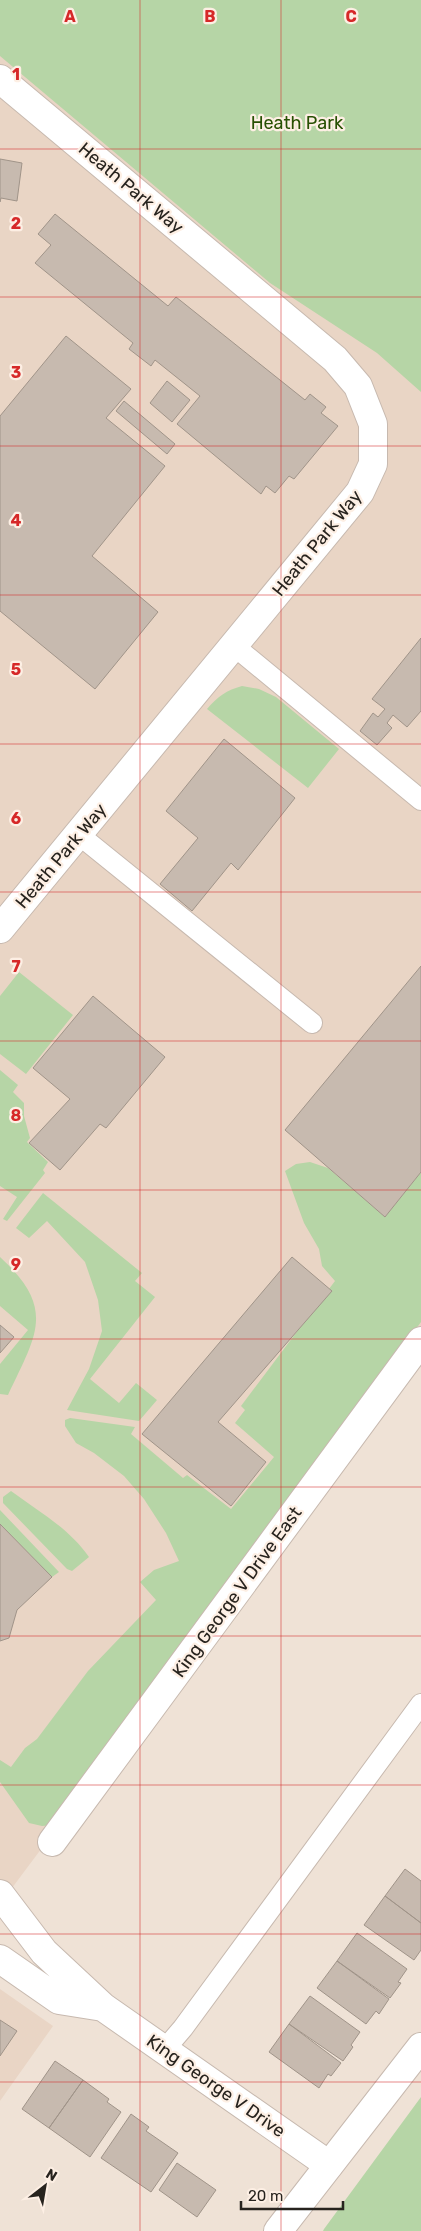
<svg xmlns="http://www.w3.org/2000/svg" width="421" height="2231" viewBox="0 0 421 2231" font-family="Rubik,sans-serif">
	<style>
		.built { fill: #e9d5c5 }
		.green { fill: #b6d5a6 }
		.building { fill: #c7baaf; stroke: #a09489 }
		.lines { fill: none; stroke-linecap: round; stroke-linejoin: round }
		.lane-casing { stroke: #c7b9af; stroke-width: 22 }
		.street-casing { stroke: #c7b9af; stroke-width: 30 }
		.secondary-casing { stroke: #c7b9af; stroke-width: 30 }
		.lane { stroke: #fff; stroke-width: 20 }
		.street { stroke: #fff; stroke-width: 28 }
		.secondary { stroke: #fff; stroke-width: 28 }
		.grid { fill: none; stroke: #d62828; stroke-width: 1; stroke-opacity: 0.55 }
		.labels { text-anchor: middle; stroke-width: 4.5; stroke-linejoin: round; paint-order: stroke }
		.park-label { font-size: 18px; fill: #275002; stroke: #fdefe4 }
		.street-label { font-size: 18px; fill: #27231e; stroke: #fdefe4 }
		.grid-label { font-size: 16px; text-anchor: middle; font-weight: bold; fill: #d62828; stroke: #fdefe4; stroke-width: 4.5; stroke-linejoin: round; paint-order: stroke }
	</style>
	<rect width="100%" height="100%" fill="#efe2d6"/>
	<!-- built -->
	<path class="built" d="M 0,10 L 421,356 L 421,1341 L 0,1904 Z
		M 0,1989 L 53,2026 L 0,2101 Z"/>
	<!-- green -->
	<path class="green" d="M 0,0 L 421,0 L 421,392 L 377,353 L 270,283 L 0,56 Z
		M 242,686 L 259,689 L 276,697 L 339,749 L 308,788 L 207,709 C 217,697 227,690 242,686 Z
		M 19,972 L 73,1015 L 26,1074 L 0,1054 L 0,996 Z
		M 0,1070 L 18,1085 L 13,1092 L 24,1103 L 24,1116 L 30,1138 L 27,1142 L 48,1162 L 43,1170 L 45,1173 L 7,1221 L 3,1219 L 17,1197 L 0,1186 Z
		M 310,1162 L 328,1168 L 385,1217 L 421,1172 L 421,1322 L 53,1825 L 42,1826 L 29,1823 L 0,1782 L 0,1760 L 11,1767 L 25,1748 L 37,1739 L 88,1671 L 156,1600 L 140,1582 L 154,1570 L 179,1561 L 166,1533 L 144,1499 L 124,1476 L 94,1453 L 76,1443 L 65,1426 L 65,1420 L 70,1418 L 135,1427 L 131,1434 L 183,1478 L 187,1475 L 231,1509 L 274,1457 L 235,1423 L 245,1410 L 241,1406 L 335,1281 L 322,1266 L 319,1249 L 304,1223 L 285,1171 L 296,1164 Z
		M 43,1193 L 142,1273 L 135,1281 L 155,1297 L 90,1379 L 119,1403 L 136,1383 L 157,1400 L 139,1421 L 67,1410 L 89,1369 L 102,1331 L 98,1300 L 85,1262 L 47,1221 L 29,1238 L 16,1228 Z
		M 0,1257 C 57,1309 36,1335 8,1395 L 0,1394 L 0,1364 L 28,1330 L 0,1306 Z
		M 11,1491 C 39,1512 69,1528 89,1557 L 72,1571 L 67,1569 L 3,1503 L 3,1497 Z
		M 0,1510 L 59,1572 L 52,1577 L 0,1524 Z
		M 421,2097 L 421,2231 L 323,2231 L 324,2229 Z"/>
	<!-- building -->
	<path class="building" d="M 0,159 L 22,163 L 17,201 L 1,198 L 0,202 Z
		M 55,214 L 168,306 L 176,297 L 305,400 L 310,394 L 326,407 L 321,413 L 338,426 L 294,479 L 289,476 L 275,493 L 266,486 L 261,494 L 177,424 L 200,396 L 155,360 L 151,366 L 129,349 L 133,343 L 35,263 L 51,245 L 38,234 Z
		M 66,336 L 131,389 L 106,418 L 165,466 L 92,556 L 158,612 L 95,689 L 0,611 L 0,416 Z
		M 167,381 L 190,400 L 172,422 L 150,403 Z
		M 124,401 L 175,444 L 167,454 L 116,411 Z
		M 421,638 L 421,711 L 407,727 L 393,715 L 387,723 L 392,728 L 377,745 L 360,731 L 373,713 L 378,717 L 385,709 L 372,699 Z
		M 224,739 L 295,798 L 238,870 L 231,863 L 192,911 L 160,884 L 198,838 L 166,811 Z
		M 421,966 L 421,1172 L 385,1217 L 285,1130 Z
		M 93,996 L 165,1057 L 106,1128 L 100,1124 L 60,1170 L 29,1143 L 70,1099 L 33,1068 Z
		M 292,1257 L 332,1291 L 218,1422 L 266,1462 L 231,1506 L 142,1434 Z
		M 0,1325 L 14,1337 L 0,1353 Z
		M 0,1524 L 52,1577 L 17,1610 L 9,1638 L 0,1641 Z
		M 405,1869 L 421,1881 L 421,1923 L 385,1896 Z
		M 385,1896 L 421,1923 L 421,1950 L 414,1960 L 364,1925 Z
		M 357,1933 L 407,1969 L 398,1982 L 401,1983 L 390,1998 L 337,1961 Z
		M 337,1961 L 389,1999 L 379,2014 L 376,2011 L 366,2024 L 317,1988 Z
		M 310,1996 L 360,2032 L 351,2045 L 353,2047 L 343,2061 L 289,2024 Z
		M 0,2020 L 17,2031 L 0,2056 Z
		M 289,2024 L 341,2063 L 331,2076 L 328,2074 L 319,2088 L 269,2052 Z
		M 55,2061 L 83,2080 L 49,2128 L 22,2109 Z
		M 83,2080 L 109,2099 L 107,2102 L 121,2112 L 90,2157 L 49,2128 Z
		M 131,2114 L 149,2127 L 146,2131 L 178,2153 L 151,2192 L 101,2158 Z
		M 177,2163 L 216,2190 L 197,2217 L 159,2190 Z"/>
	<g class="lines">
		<!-- lane casing -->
		<g class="lane-casing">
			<path id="lane" d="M 233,645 L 421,800
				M 78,834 L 312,1023
				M 165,2049 L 183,2028 L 421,1704"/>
		</g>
		<!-- street casing -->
		<g class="street-casing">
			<path id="street" d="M 0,79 L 335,359 L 358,386 L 373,424 L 373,464 L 360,492 L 0,929
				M 52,1842 L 421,1341
				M 0,1894 L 44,1952 L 103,2007 L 329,2165
				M 0,1959 L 59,2000 L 103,2007"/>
		</g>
		<!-- secondary casing -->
		<g class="secondary-casing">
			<path id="secondary" d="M 278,2231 L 421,2047"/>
		</g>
		<!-- lane -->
		<use href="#lane" class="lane"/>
		<!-- street -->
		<use href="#street" class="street"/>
		<!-- secondary -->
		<use href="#secondary" class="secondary"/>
	</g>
	<!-- grid -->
	<path class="grid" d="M 140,0 L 140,2231M 281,0 L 281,2231M 0,149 L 421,149M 0,297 L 421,297M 0,446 L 421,446M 0,595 L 421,595M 0,744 L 421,744M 0,892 L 421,892M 0,1041 L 421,1041M 0,1190 L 421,1190M 0,1339 L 421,1339M 0,1487 L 421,1487M 0,1636 L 421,1636M 0,1785 L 421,1785M 0,1934 L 421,1934M 0,2082 L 421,2082"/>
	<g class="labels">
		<!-- park labels -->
		<g class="park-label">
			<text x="297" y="129">Heath Park</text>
		</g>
		<!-- street labels -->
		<g class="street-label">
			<text transform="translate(131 188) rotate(40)" y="6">Heath Park Way</text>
			<text transform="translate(317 543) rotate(-51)" y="6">Heath Park Way</text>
			<text transform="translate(61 856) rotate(-50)" y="6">Heath Park Way</text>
			<text transform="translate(237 1592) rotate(-54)" y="6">King George V Drive East</text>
			<text transform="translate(216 2086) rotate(35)" y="6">King George V Drive</text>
		</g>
	</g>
	<g class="grid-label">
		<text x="70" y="22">A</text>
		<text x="210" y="22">B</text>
		<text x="351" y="22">C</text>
		<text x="16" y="80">1</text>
		<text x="16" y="229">2</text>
		<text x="16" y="378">3</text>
		<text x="16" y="526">4</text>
		<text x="16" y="675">5</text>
		<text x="16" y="824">6</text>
		<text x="16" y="972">7</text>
		<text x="16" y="1121">8</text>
		<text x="16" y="1270">9</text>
	</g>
	<!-- north arrow -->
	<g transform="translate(45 2186) rotate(31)" stroke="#fdefe4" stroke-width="4" paint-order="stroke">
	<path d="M0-4L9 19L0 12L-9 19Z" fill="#27231e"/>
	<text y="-8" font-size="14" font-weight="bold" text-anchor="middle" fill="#27231e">N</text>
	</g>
	<!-- scale -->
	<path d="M241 2201v8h102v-8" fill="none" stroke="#27231e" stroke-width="2.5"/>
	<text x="248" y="2201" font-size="15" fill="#27231e" stroke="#fdefe4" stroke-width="4" paint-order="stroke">20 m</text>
</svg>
